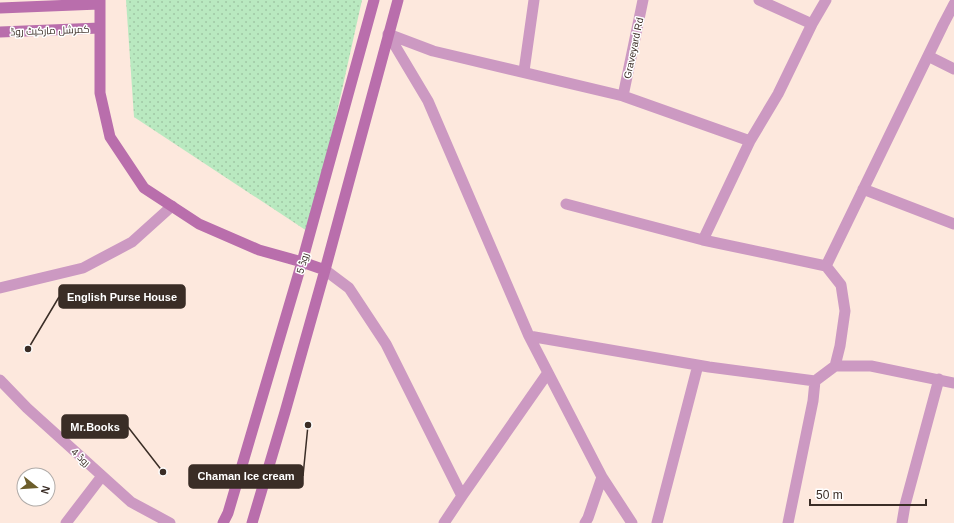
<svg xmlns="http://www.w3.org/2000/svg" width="954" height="523" viewBox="0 0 954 523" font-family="Helvetica,Cairo,sans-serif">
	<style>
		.park { fill: url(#park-dots) }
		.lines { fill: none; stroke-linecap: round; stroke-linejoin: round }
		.minor { stroke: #cc99c2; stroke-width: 11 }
		.secondary { stroke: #b96eac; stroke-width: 11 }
		.labels { text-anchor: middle; stroke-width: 3; stroke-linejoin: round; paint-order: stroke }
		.street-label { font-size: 10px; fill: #3a2d26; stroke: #fff }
		.leader { fill: none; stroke: #3a2d26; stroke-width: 1.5 }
		.callout-dot { fill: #3a2d26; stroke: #fff; stroke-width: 1.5 }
		.callout { fill: #3a2d26; stroke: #3a2d26; stroke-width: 1.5 }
		.callout-label { font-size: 11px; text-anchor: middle; font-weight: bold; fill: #fff }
	</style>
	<defs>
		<pattern id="park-dots" width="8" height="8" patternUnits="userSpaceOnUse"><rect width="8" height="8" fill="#b9e9c0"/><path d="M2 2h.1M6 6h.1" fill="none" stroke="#a0c8a5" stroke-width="1.8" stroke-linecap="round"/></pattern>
	</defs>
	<rect width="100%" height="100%" fill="#fde8dd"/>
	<!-- park -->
	<path class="park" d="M 126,0 L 362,0 L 310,233 L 134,117 Z"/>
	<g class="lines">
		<!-- minor -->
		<path class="minor" d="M 759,0 L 812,24
			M 388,34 L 428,101 L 529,336 L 602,477 L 588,518 L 585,523
			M 388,34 L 433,51 L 623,96 L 750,141
			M 928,56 L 954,69
			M 524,71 L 534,0
			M 623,96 L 643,0
			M 863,189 L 954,224
			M 566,204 L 703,240 L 826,266
			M 703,240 L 750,141 L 778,94 L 812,24 L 826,0
			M 325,270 L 349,288 L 386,344 L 462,496
			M 0,288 L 83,268 L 132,242 L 172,206
			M 529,336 L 709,367 L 815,381
			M 835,366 L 871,366 L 954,383
			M 0,380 L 27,408 L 131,502 L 170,523
			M 602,477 L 632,523
			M 66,523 L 102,476
			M 444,523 L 462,496 L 547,374
			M 657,523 L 698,365
			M 788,523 L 813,401 L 815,381 L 835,366 L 840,346 L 845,311 L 841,285 L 826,266 L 943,25 L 954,4
			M 902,523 L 905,505 L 939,379"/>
		<!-- secondary -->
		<path class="secondary" d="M 100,0 L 100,93 L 110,137 L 144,188 L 199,224 L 259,250 L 302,262 L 325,270
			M 0,8 L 99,4
			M 0,32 L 100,28
			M 223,523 L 228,513 L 302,262 L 374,0
			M 252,523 L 285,412 L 325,270 L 398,0"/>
	</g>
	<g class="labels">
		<!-- street labels -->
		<g class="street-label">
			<text transform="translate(50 30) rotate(-2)" y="4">کمرشل مارکیٹ روڈ</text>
			<text transform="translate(633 48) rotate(-78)" y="4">Graveyard Rd</text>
			<text transform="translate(302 263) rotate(-74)" y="4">روڈ 5</text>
			<text transform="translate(81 457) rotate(42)" y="4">روڈ 4</text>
		</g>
	</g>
	<!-- callouts -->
	<path class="leader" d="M28 349L59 297M163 472L128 427M308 425L303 476"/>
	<g class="callout-dot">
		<circle cx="28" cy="349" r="4"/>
		<circle cx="163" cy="472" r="4"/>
		<circle cx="308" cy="425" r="4"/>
	</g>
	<g class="callout">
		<rect x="59" y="285" width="126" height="23" rx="4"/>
		<rect x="62" y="415" width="66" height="23" rx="4"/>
		<rect x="189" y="465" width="114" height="23" rx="4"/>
	</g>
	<g class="callout-label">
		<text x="122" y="301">English Purse House</text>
		<text x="95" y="431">Mr.Books</text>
		<text x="246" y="480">Chaman Ice cream</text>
	</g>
	<!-- north arrow -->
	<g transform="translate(36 487) rotate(107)"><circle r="19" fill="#ffffff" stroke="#b0aba8"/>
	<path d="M0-3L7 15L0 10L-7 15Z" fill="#6c5d2a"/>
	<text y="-6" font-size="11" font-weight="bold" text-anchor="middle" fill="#3a2d26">N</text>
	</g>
	<!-- scale -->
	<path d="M810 499v6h116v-6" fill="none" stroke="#3a2d26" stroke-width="2"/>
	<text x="816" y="499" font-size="12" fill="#3a2d26" stroke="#ffffff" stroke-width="3" paint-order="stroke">50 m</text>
</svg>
